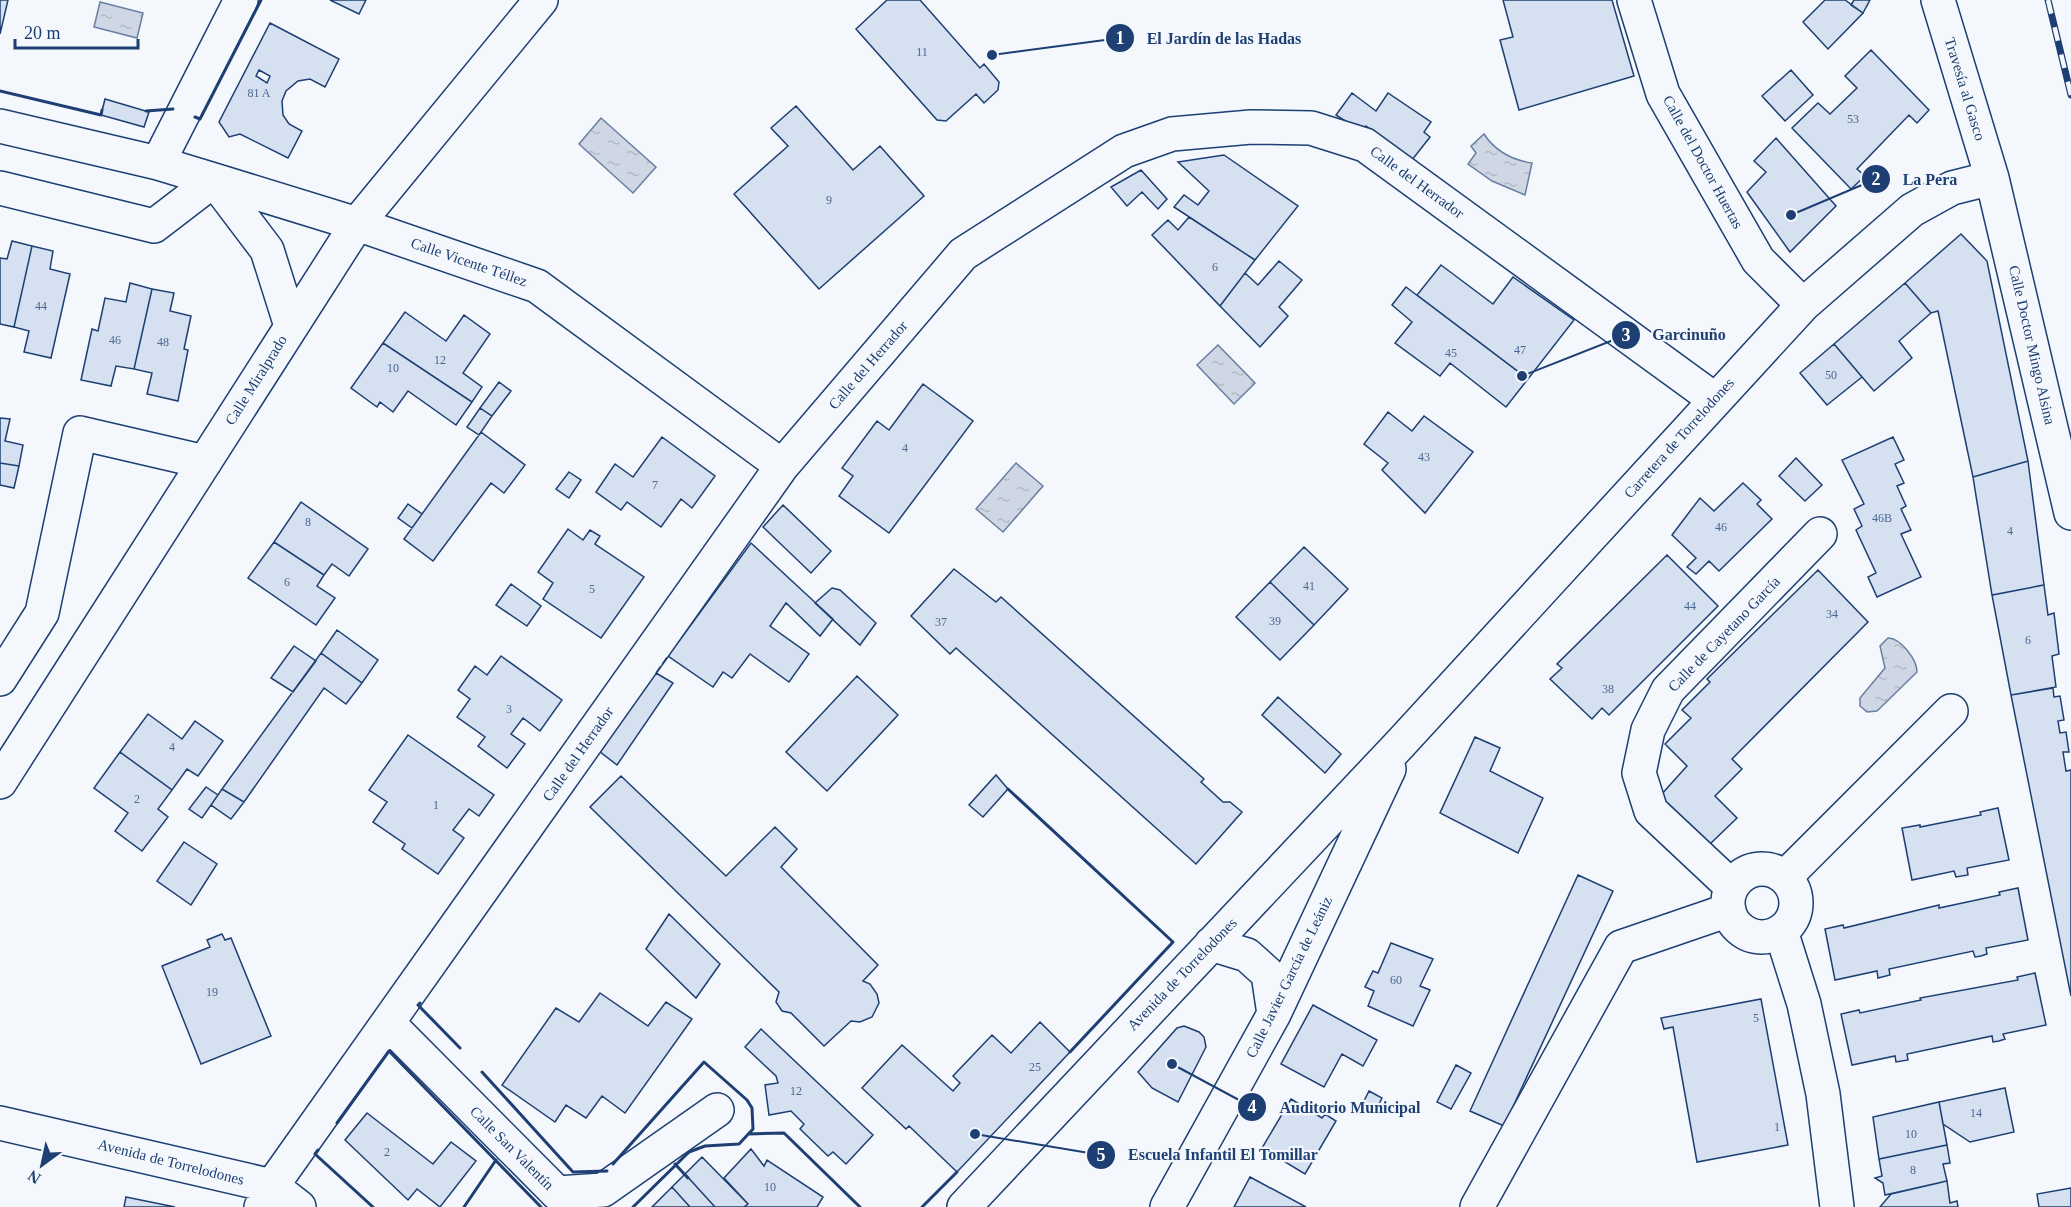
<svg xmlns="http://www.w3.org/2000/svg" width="2071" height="1207" viewBox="0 0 2071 1207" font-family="'Times New Roman',serif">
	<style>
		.water { fill: url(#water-ripples); stroke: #687fa3; stroke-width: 1.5 }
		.building { fill: #d5e0f0; stroke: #1d3f73; stroke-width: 1.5; fill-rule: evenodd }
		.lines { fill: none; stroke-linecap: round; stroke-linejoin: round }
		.minor-casing { stroke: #1d3f73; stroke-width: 36 }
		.minor { stroke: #f4f7fb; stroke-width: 33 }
		.rail-casing { stroke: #1d3f73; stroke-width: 7 }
		.rail { stroke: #f4f7fb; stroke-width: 4.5; stroke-dasharray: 14; stroke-linecap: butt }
		.fence { stroke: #1d3f73; stroke-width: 1.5; stroke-dasharray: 8 3; stroke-linecap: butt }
		.wall { stroke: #1d3f73; stroke-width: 3 }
		.labels { text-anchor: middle; stroke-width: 4.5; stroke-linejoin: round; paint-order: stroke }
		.number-label { font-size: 12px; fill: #4b6792 }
		.street-label { font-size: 15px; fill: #1d3f73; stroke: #f4f7fb }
		.leader { fill: none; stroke: #1d3f73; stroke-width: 2 }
		.callout-dot { fill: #1d3f73; stroke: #f4f7fb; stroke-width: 2 }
		.mark-label { font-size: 18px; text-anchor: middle; font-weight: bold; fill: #fff }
		.callout-label { font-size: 16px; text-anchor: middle; font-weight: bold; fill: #1d3f73; stroke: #f4f7fb; stroke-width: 4.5; stroke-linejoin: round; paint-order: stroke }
	</style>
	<defs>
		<pattern id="water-ripples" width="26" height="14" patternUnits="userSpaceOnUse" patternTransform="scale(1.5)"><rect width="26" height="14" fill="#cfd7e4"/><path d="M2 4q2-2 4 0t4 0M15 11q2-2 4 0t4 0" fill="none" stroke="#b1bac7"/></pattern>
	</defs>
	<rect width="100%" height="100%" fill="#f4f7fb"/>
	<!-- water -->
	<path class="water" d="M 100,2 L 143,13 L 137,38 L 94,27 Z
		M 601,118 L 656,167 L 633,193 L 579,144 Z
		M 1484,134 C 1495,151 1512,160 1532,163 L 1525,195 L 1492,181 L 1468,164 L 1476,153 L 1471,146 Z
		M 1218,345 L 1255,383 L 1234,404 L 1197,365 Z
		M 1016,463 L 1043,486 L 1003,532 L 976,509 Z
		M 1888,638 C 1901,638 1917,660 1917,672 L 1877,711 L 1867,712 L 1860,706 L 1860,698 L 1885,668 L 1880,646 Z"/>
	<!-- building -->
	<path class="building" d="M 0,0 L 8,0 L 0,34 Z
		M 330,0 L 366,0 L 359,14 Z
		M 887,0 L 920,0 L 980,68 L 984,64 L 999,82 L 998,90 L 984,103 L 976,94 L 946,121 L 937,120 L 856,29 Z
		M 1503,0 L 1612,0 L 1634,76 L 1519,110 L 1500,40 L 1513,37 Z
		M 1825,0 L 1845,0 L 1863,13 L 1828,49 L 1803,22 Z
		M 1854,0 L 1870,0 L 1863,13 L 1851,5 Z
		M 270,23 L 339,59 L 325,87 L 310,79 L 298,81 L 286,91 L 282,101 L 283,115 L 289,124 L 302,131 L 288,158 L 240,134 L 229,137 L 219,122 ZM 259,70 L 270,76 L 267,83 L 256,76 Z
		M 1871,50 L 1929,110 L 1917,123 L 1909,115 L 1857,169 L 1865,176 L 1851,189 L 1792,128 L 1818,103 L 1830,114 L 1857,88 L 1845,76 Z
		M 1791,70 L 1813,95 L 1785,121 L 1762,96 Z
		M 1352,93 L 1376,111 L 1388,93 L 1431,122 L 1424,132 L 1430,137 L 1412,160 L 1366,126 L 1362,132 L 1336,115 Z
		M 105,99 L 149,112 L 144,127 L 101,115 Z
		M 796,106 L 853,170 L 880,146 L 924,196 L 819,289 L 734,194 L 788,146 L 771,128 Z
		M 1776,138 L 1836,206 L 1790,252 L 1747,192 L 1766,172 L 1754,161 Z
		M 1224,155 L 1298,206 L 1255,260 L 1174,207 L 1184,195 L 1198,205 L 1209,191 L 1178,162 Z
		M 1141,170 L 1167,199 L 1158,209 L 1142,192 L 1127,206 L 1111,187 Z
		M 1189,217 L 1255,260 L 1220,306 L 1152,235 L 1168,220 L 1178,230 Z
		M 1961,234 L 1987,261 L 2028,461 L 1973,477 L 1938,311 L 1931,313 L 1905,283 Z
		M 12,241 L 32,246 L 14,327 L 0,324 L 0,258 L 7,259 Z
		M 32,246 L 53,251 L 50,269 L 70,274 L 51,358 L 24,352 L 29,331 L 14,327 Z
		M 1279,261 L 1302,280 L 1279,307 L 1288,316 L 1260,347 L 1220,306 L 1245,273 L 1258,285 Z
		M 1441,265 L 1493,304 L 1513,277 L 1574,320 L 1528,379 L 1417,295 Z
		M 130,283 L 152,289 L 134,369 L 116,366 L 111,386 L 81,380 L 92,329 L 98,331 L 105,298 L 126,302 Z
		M 1905,283 L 1931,313 L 1899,341 L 1912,358 L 1874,391 L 1834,344 Z
		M 1406,287 L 1528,379 L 1506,407 L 1450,363 L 1440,376 L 1395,343 L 1412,322 L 1392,305 Z
		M 152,289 L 174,293 L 170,311 L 191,316 L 184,349 L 188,350 L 178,401 L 147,394 L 152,373 L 134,369 Z
		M 405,312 L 446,341 L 464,315 L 490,334 L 463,373 L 482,387 L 472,402 L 383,343 Z
		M 383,343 L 472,402 L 456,425 L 408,391 L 393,412 L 380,402 L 377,407 L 351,388 Z
		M 1834,344 L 1862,377 L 1827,405 L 1800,373 Z
		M 499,382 L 511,391 L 492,416 L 480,408 Z
		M 923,384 L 973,421 L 889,533 L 839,496 L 853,476 L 842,468 L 877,421 L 889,430 Z
		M 480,408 L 492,416 L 479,435 L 467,427 Z
		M 1388,412 L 1412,431 L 1424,416 L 1473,452 L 1425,513 L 1382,470 L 1388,463 L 1364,444 Z
		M 0,418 L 10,419 L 5,441 L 23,445 L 19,466 L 0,463 Z
		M 481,432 L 525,465 L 504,493 L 491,483 L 433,561 L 404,539 Z
		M 662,437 L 715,476 L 692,508 L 681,499 L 661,527 L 627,502 L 621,510 L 596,492 L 615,464 L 633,477 Z
		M 1893,437 L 1904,460 L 1895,464 L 1904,483 L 1897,486 L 1906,506 L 1901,509 L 1911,530 L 1901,534 L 1921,577 L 1877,597 L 1868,577 L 1876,573 L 1856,530 L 1862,526 L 1854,509 L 1864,504 L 1842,460 Z
		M 1796,458 L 1822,485 L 1805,501 L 1779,476 Z
		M 2028,461 L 2044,585 L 1992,595 L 1973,477 Z
		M 0,463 L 19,466 L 14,488 L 0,485 Z
		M 569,472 L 581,480 L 569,498 L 556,489 Z
		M 1743,483 L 1761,500 L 1757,504 L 1772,519 L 1719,571 L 1709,561 L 1696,574 L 1687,567 L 1696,558 L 1672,535 L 1700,498 L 1714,511 Z
		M 301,502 L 368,549 L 349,576 L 332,564 L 324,575 L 274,542 Z
		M 408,504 L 422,514 L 412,528 L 398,518 Z
		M 783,505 L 831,551 L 811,573 L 763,527 Z
		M 568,529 L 583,540 L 590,530 L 600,536 L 595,544 L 644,577 L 601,638 L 543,599 L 553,583 L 538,572 Z
		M 274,542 L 324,575 L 317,586 L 335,598 L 316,625 L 248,578 Z
		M 751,543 L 833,619 L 820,636 L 786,603 L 770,626 L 809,654 L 789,682 L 750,654 L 732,678 L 723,672 L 713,687 L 668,656 Z
		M 1304,547 L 1348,589 L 1314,625 L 1270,582 Z
		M 1667,555 L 1718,606 L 1609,715 L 1602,708 L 1592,719 L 1550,679 L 1562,668 L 1557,664 Z
		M 954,569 L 996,602 L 1001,597 L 1204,779 L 1201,782 L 1223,802 L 1230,802 L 1242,812 L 1196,864 L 956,648 L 950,654 L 911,616 Z
		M 1818,570 L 1868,622 L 1732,759 L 1742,769 L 1715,796 L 1737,818 L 1710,844 L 1660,796 L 1687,766 L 1665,744 L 1691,718 L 1682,710 L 1710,682 L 1707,679 Z
		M 1270,582 L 1314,625 L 1280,660 L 1236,617 Z
		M 511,584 L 541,606 L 527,626 L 496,605 Z
		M 2044,585 L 2048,615 L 2054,613 L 2059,654 L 2052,656 L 2056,687 L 2011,695 L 1992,595 Z
		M 832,588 L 840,590 L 876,623 L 860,645 L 815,603 Z
		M 337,630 L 378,660 L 362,683 L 321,653 Z
		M 294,646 L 316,661 L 293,692 L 271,678 Z
		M 321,653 L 362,683 L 346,704 L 324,688 L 244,802 L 222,789 Z
		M 501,656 L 562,700 L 540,731 L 523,718 L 511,734 L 525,744 L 507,768 L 478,746 L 485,737 L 457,717 L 470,699 L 458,690 L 475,666 L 487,675 Z
		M 656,673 L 673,683 L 617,765 L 599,751 Z
		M 857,676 L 898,715 L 827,791 L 786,752 Z
		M 2053,688 L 2054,697 L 2060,696 L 2064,720 L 2058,721 L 2060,733 L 2066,732 L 2069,752 L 2063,752 L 2066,771 L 2071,770 L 2071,996 L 2011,695 Z
		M 1278,697 L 1341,754 L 1325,773 L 1262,715 Z
		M 148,714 L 182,739 L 195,721 L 223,741 L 198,776 L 187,769 L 172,790 L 120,752 Z
		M 408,735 L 494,795 L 479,816 L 469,809 L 453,830 L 464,838 L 438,874 L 402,849 L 405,844 L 373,822 L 387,802 L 369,790 Z
		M 1475,737 L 1500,748 L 1490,771 L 1543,798 L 1518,853 L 1440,813 Z
		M 120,752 L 172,790 L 158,809 L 168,817 L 142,851 L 115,831 L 128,813 L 94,788 Z
		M 996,775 L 1008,789 L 983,817 L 969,805 Z
		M 621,776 L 726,876 L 775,827 L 797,849 L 781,867 L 878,965 L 863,981 L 870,984 L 877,994 L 879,1003 L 872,1017 L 860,1022 L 851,1021 L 824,1046 L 791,1013 L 782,1011 L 776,1002 L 779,992 L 590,807 Z
		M 206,787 L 218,795 L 202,818 L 189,809 Z
		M 222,789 L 244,802 L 231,819 L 211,805 Z
		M 1998,808 L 2009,860 L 1967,868 L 1968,875 L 1956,877 L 1954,871 L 1912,880 L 1902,828 L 1920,825 L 1920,827 L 1981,815 L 1980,812 Z
		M 184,842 L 217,864 L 191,905 L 157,881 Z
		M 1578,875 L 1613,891 L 1504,1126 L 1470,1111 Z
		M 2018,888 L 2028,940 L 1986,948 L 1987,954 L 1981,956 L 1975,957 L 1973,951 L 1889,969 L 1890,975 L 1878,978 L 1877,971 L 1835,980 L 1825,929 L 1843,925 L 1844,928 L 1939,905 L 1939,908 L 2000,895 L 1999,892 Z
		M 669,914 L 720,964 L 696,998 L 646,949 Z
		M 222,934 L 225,940 L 231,938 L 271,1036 L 201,1064 L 162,966 L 210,947 L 207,940 Z
		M 1391,943 L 1433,959 L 1420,986 L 1430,990 L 1413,1026 L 1368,1006 L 1374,991 L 1365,987 L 1373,971 L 1378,973 Z
		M 2035,973 L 2046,1025 L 2003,1034 L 2005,1039 L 1999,1041 L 1993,1042 L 1992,1036 L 1907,1054 L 1908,1060 L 1896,1062 L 1895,1056 L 1852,1065 L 1841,1014 L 1859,1010 L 1860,1013 L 1921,1000 L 1920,998 L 2018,980 L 2017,977 Z
		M 600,993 L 648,1026 L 666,1002 L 692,1019 L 625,1113 L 602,1096 L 586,1118 L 566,1105 L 555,1122 L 502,1085 L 556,1008 L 579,1022 Z
		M 1761,999 L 1788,1145 L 1697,1162 L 1673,1027 L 1664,1029 L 1661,1018 Z
		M 1313,1005 L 1377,1040 L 1363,1066 L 1342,1054 L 1324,1087 L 1281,1064 Z
		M 1040,1022 L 1070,1052 L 957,1172 L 909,1126 L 906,1129 L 862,1088 L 902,1045 L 953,1091 L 960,1083 L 953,1076 L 992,1035 L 1011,1053 Z
		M 1184,1026 L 1199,1032 L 1204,1037 L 1206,1047 L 1178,1102 L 1152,1088 L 1138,1072 L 1177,1028 Z
		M 761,1029 L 873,1135 L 846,1164 L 833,1152 L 828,1156 L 800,1129 L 804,1124 L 791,1111 L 769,1115 L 765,1085 L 778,1083 L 776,1076 L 745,1047 Z
		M 1456,1065 L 1471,1073 L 1451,1109 L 1437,1102 Z
		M 2005,1088 L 2014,1132 L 1970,1142 L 1943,1124 L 1939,1102 Z
		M 1369,1091 L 1382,1098 L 1374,1114 L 1361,1107 Z
		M 1291,1099 L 1322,1118 L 1325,1114 L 1336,1121 L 1305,1174 L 1262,1148 Z
		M 1939,1102 L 1947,1145 L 1879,1159 L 1873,1117 Z
		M 367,1113 L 433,1164 L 451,1142 L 476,1161 L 440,1207 L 417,1189 L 408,1200 L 345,1140 Z
		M 1947,1145 L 1950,1163 L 1943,1164 L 1947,1181 L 1885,1195 L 1883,1183 L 1875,1178 L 1882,1176 L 1879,1159 Z
		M 751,1149 L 764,1166 L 767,1160 L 823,1197 L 817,1207 L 744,1207 L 748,1204 L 724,1178 Z
		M 702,1157 L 748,1204 L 744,1207 L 715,1207 L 685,1174 Z
		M 685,1174 L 715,1207 L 690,1207 L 672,1187 Z
		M 1250,1177 L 1306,1207 L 1234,1207 Z
		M 1947,1181 L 1950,1203 L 1957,1201 L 1958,1207 L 1880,1207 L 1891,1194 Z
		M 672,1187 L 690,1207 L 652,1207 Z
		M 2071,1188 L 2071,1207 L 2039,1207 L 2037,1194 Z
		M 126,1197 L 175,1207 L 124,1207 Z"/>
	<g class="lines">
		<!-- minor casing -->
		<g class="minor-casing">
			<path id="minor" d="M 1634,0 L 1663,94 L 1758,260 L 1803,305
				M 1938,0 L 1992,178 L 2071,513
				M 0,126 L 158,163 L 214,180 L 357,224 L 537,286 L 782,466
				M 158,163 L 241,0
				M 214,180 L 267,250 L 291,326
				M 0,188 L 154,226 L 214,180
				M 0,679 L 42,613 L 80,433 L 205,462
				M 0,782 L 357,224 L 541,0
				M1728 903a34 34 0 1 1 68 0a34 34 0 1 1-68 0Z
				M 1785,877 L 1951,711
				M 1732,887 L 1651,811 L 1639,773 L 1648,730 L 1668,690 L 1820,534
				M 1781,931 L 1804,1004 L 1823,1094 L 1837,1207
				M 1211,944 L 1247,955 L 1268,974 L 1274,1014
				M 388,1023 L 557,1193 L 603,1190 L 717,1110
				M 0,1123 L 272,1186 L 299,1207
				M 261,1207 L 272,1186 L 782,466 L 963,254 L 1124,151 L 1172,134 L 1251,127 L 1311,128 L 1365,145 L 1714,399
				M 964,1207 L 1401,743 L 1803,305 L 1912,210 L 1952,188 L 1992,178
				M 1167,1207 L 1274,1014 L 1389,769
				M 1477,1207 L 1621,947 L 1729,910"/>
		</g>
		<!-- minor -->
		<use href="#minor" class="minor"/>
		<!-- rail casing -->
		<g class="rail-casing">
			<path id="rail" d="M 2048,0 L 2071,95"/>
		</g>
		<!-- rail -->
		<use href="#rail" class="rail"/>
		<!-- fence -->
		<path class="fence" d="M 656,673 L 668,656"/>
		<!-- wall -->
		<path class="wall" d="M 0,91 L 101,115 L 102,110
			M 146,111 L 173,109
			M 195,117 L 200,119 L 261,0
			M 1008,789 L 1173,942 L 1070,1052
			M 420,1003 L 418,1005 L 460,1048
			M 482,1072 L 573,1172 L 607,1171
			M 337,1123 L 389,1051 L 541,1207
			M 748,1134 L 784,1133 L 860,1207
			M 318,1150 L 315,1154 L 373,1207
			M 613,1164 L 704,1062 L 747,1100 L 752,1108 L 753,1129 L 739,1144 L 705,1146 L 689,1152 L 633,1207
			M 675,1164 L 688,1178
			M 464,1207 L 496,1160
			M 922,1207 L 957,1172"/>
	</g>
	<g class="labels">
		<!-- number labels -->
		<g class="number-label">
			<text x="922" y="56">11</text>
			<text x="259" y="97">81 A</text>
			<text x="1853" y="123">53</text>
			<text x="829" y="204">9</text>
			<text x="1215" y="271">6</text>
			<text x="41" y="310">44</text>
			<text x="115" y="344">46</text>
			<text x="163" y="346">48</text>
			<text x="1520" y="354">47</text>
			<text x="1451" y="357">45</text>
			<text x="440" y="364">12</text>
			<text x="393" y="372">10</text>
			<text x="1831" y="379">50</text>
			<text x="905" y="452">4</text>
			<text x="1424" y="461">43</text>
			<text x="655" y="489">7</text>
			<text x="1882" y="522">46B</text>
			<text x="308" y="526">8</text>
			<text x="1721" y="531">46</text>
			<text x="2010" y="535">4</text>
			<text x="287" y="586">6</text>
			<text x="1309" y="590">41</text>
			<text x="592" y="593">5</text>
			<text x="1690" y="610">44</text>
			<text x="1832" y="618">34</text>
			<text x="1275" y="625">39</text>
			<text x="941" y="626">37</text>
			<text x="2028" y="644">6</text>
			<text x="1608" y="693">38</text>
			<text x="509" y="713">3</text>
			<text x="172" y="751">4</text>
			<text x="137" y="803">2</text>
			<text x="436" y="809">1</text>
			<text x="1396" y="984">60</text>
			<text x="212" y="996">19</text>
			<text x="1756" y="1022">5</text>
			<text x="1035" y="1071">25</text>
			<text x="796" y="1095">12</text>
			<text x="1976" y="1117">14</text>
			<text x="1777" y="1131">1</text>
			<text x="1911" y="1138">10</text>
			<text x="387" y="1156">2</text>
			<text x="1913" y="1174">8</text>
			<text x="770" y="1191">10</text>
		</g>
		<!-- street labels -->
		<g class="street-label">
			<text transform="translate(1965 89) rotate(73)" y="5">Travesía al Gasco</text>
			<text transform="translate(1703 162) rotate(61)" y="5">Calle del Doctor Huertas</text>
			<text transform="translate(1417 182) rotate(36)" y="5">Calle del Herrador</text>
			<text transform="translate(469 262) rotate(19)" y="5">Calle Vicente Téllez</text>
			<text transform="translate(2032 345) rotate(77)" y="5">Calle Doctor Mingo Alsina</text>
			<text transform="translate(868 365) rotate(-49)" y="5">Calle del Herrador</text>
			<text transform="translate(256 380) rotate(-58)" y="5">Calle Miralprado</text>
			<text transform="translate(1679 438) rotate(-48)" y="5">Carretera de Torrelodones</text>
			<text transform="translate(1724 634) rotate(-46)" y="5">Calle de Cayetano García</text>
			<text transform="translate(578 754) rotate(-55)" y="5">Calle del Herrador</text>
			<text transform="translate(1182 974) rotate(-46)" y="5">Avenida de Torrelodones</text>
			<text transform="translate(1289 977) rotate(-64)" y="5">Calle Javier García de Leániz</text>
			<text transform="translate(512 1148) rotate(45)" y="5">Calle San Valentín</text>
			<text transform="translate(171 1162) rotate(14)" y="5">Avenida de Torrelodones</text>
		</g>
	</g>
	<!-- callouts -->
	<path class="leader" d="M992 55L1120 38M1791 215L1876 179M1522 376L1626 335M1172 1064L1252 1107M975 1134L1101 1155"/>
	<g class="callout-dot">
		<circle cx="992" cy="55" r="6"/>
		<circle cx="1791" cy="215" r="6"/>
		<circle cx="1522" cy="376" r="6"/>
		<circle cx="1172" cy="1064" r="6"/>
		<circle cx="975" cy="1134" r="6"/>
		<circle cx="1120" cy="38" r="15"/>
		<circle cx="1876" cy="179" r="15"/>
		<circle cx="1626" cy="335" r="15"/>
		<circle cx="1252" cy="1107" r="15"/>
		<circle cx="1101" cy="1155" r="15"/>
	</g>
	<g class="mark-label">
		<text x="1120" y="44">1</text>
		<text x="1876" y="185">2</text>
		<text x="1626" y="341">3</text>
		<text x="1252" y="1113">4</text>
		<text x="1101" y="1161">5</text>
	</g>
	<g class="callout-label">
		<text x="1224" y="44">El Jardín de las Hadas</text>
		<text x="1930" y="185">La Pera</text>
		<text x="1689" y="340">Garcinuño</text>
		<text x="1350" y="1113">Auditorio Municipal</text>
		<text x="1223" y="1160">Escuela Infantil El Tomillar</text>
	</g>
	<!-- north arrow -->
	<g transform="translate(42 1165) rotate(213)" stroke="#f4f7fb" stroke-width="4.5" paint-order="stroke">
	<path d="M0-4.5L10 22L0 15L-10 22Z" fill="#1d3f73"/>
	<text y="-9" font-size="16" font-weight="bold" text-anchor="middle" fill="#1d3f73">N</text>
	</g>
	<!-- scale -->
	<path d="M15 39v9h123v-9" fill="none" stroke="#1d3f73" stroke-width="3"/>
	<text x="24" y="39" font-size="18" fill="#1d3f73" stroke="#f4f7fb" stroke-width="4.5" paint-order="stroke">20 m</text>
</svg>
